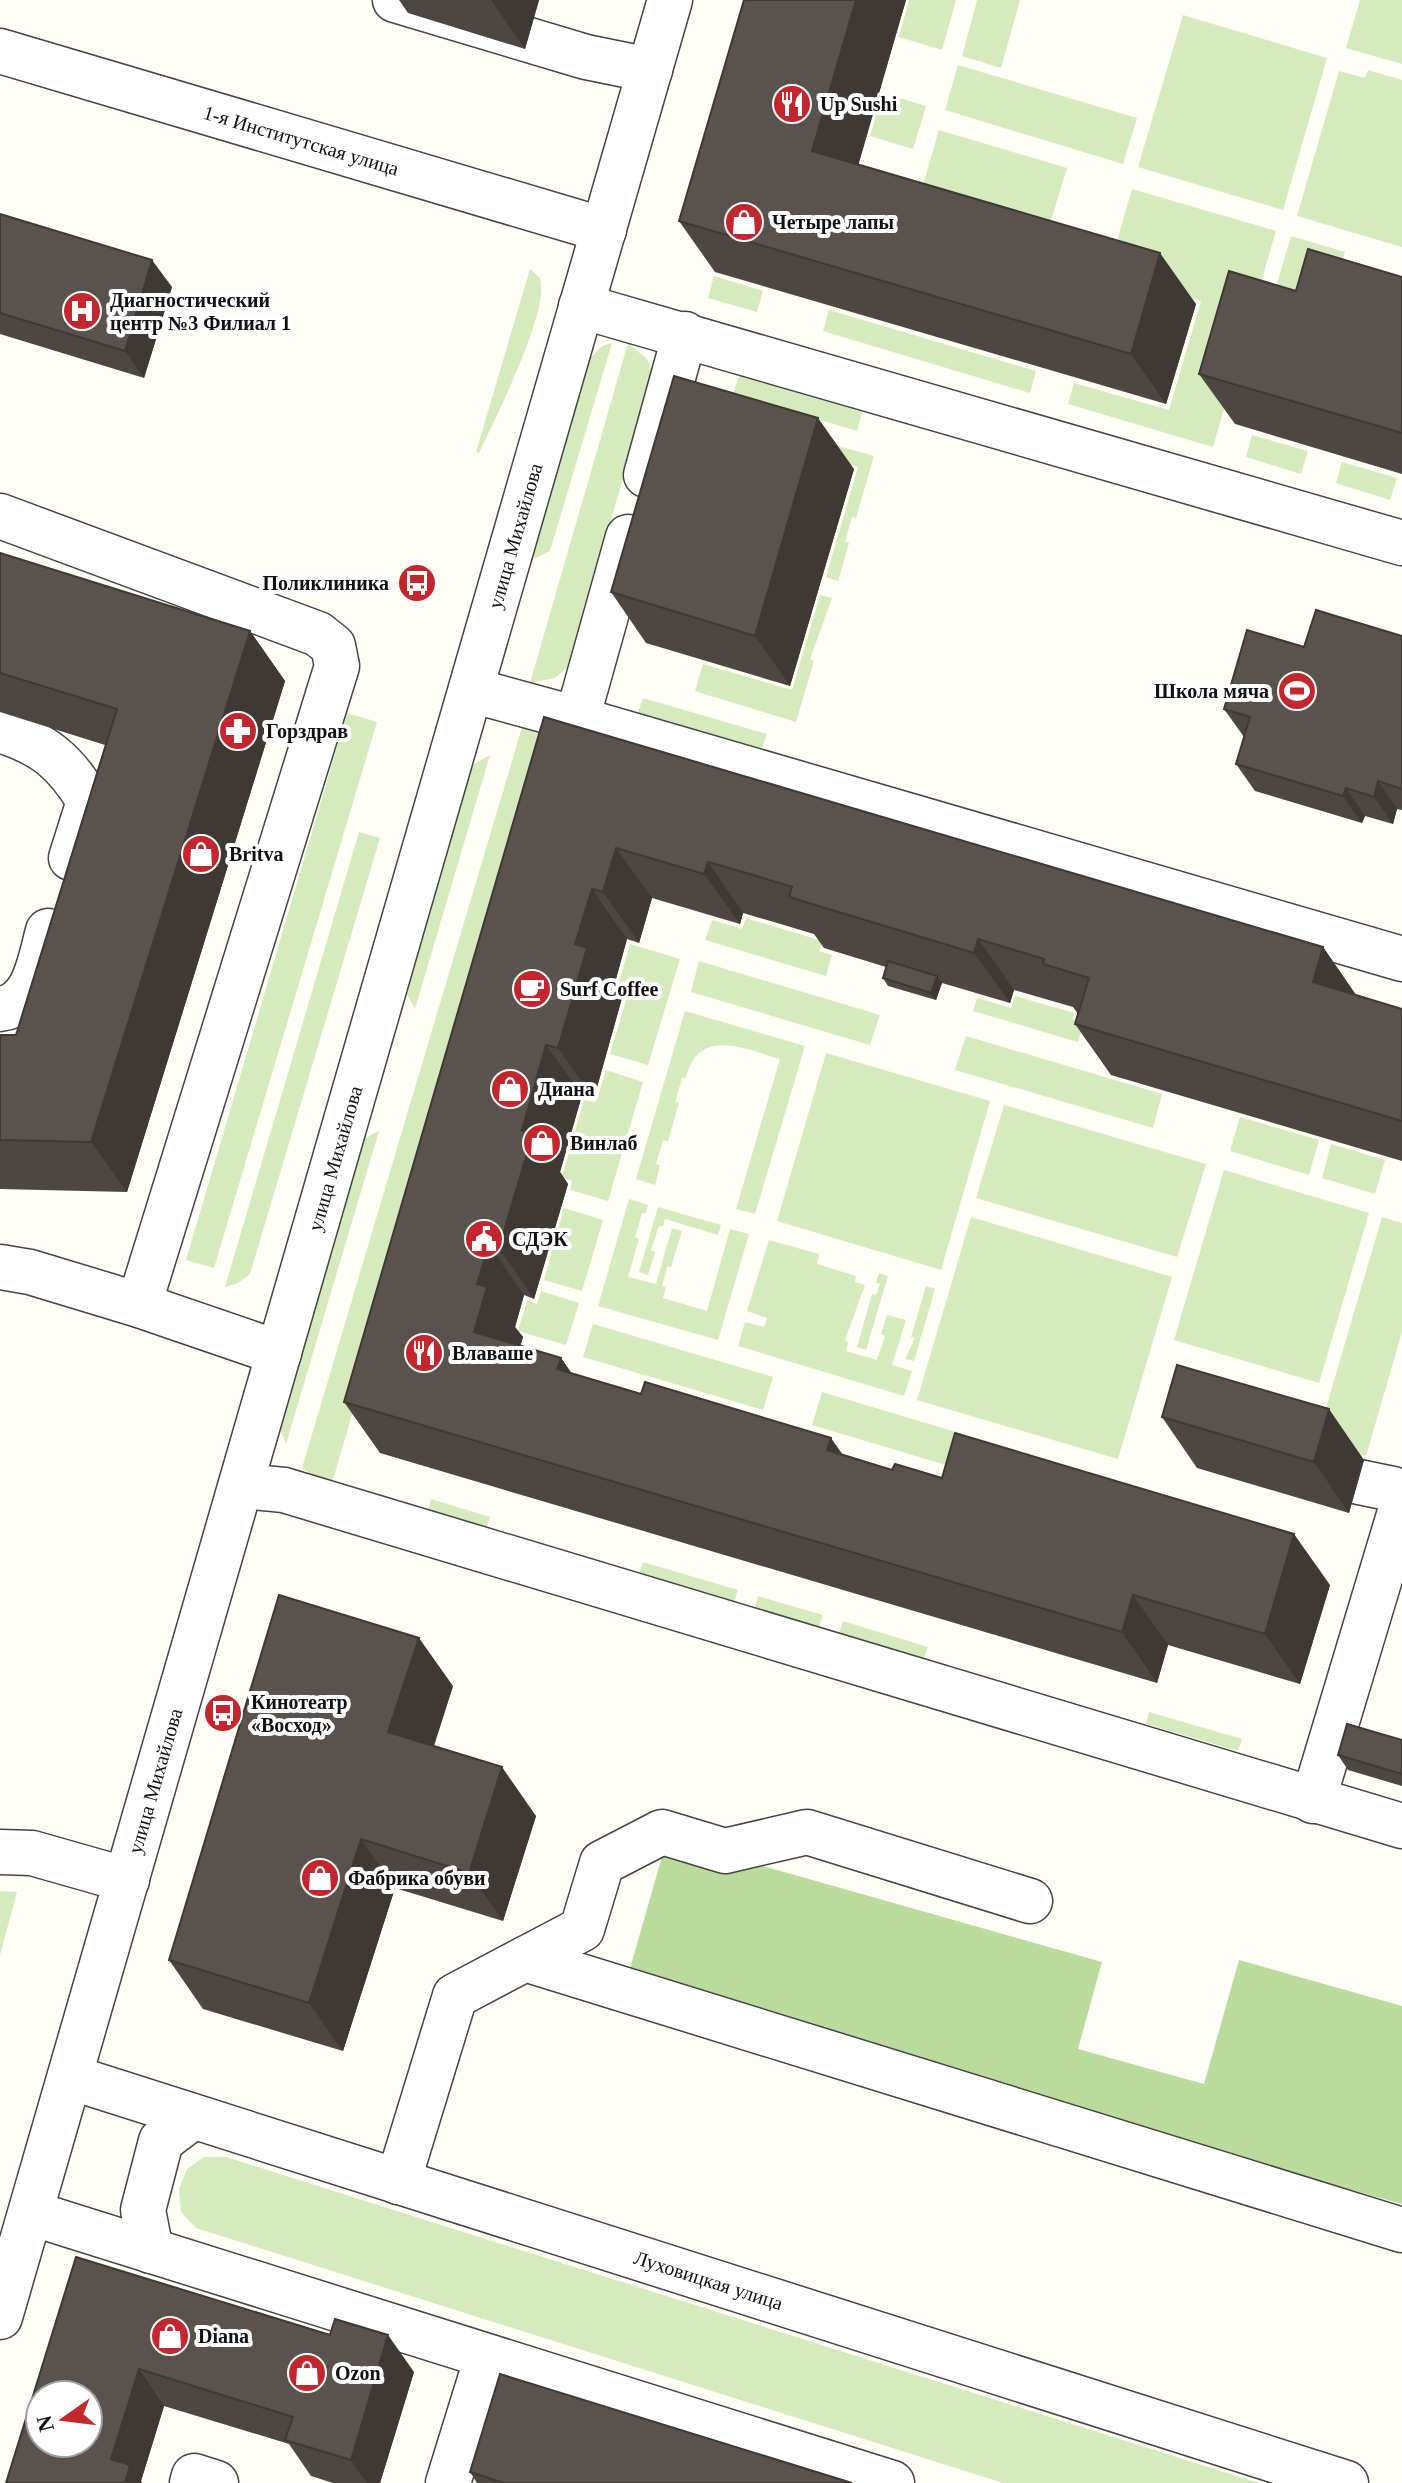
<svg xmlns="http://www.w3.org/2000/svg" width="1402" height="2483" viewBox="0 0 1402 2483" font-family="Georgia,serif">
	<style>
		.green { fill: #d5ebbd }
		.forest { fill: #b9dc9c }
		.lines { fill: none; stroke-linecap: round; stroke-linejoin: round }
		.minor-casing { stroke: #444; stroke-width: 47 }
		.minor { stroke: #fff; stroke-width: 44 }
		.wall { fill: #4d4742 }
		.shaded-wall { fill: #3f3936 }
		.building { fill: #5a524d; stroke: #3f3936; stroke-width: 2; fill-rule: evenodd }
		.labels { text-anchor: middle; stroke-width: 8; stroke-linejoin: round; paint-order: stroke }
		.poi-label { font-size: 20px; font-weight: bold; fill: #111; stroke: #fff; text-anchor: start }
		.street-label { font-size: 20px; fill: #111; stroke: #fff }
	</style>
	<rect width="100%" height="100%" fill="#fffdf5"/>
	<!-- green -->
	<path class="green" d="M 909,0 L 956,0 L 942,50 L 899,37 Z
		M 977,0 L 1020,0 L 1001,68 L 962,56 Z
		M 1360,0 L 1402,0 L 1402,64 L 1346,48 Z
		M 1183,15 L 1327,58 L 1283,210 L 1138,167 Z
		M 958,65 L 1137,118 L 1123,164 L 945,110 Z
		M 1368,70 L 1402,80 L 1402,247 L 1297,216 L 1339,71 L 1365,78 Z
		M 883,93 L 926,106 L 913,149 L 870,136 Z
		M 939,130 L 1067,168 L 1041,253 L 914,215 Z
		M 1132,189 L 1276,231 L 1213,447 L 1068,404 L 1074,383 L 1169,410 L 1201,301 L 1108,273 Z
		M 1291,236 L 1345,252 L 1321,335 L 1267,318 Z
		M 530,269 L 540,278 C 551,309 494,421 479,453 L 476,452 Z
		M 714,276 L 763,291 L 757,312 L 708,298 Z
		M 829,310 L 1036,371 L 1030,393 L 823,331 Z
		M 612,343 L 550,551 L 525,563 L 585,363 L 602,346 Z
		M 628,343 L 648,360 L 653,374 L 569,666 L 555,678 L 530,683 Z
		M 739,376 L 862,412 L 857,431 L 733,394 Z
		M 798,435 L 874,456 L 856,518 L 852,517 L 845,542 L 849,543 L 838,581 L 826,577 L 858,467 L 795,448 Z
		M 1252,435 L 1308,451 L 1301,474 L 1246,457 Z
		M 1342,462 L 1397,478 L 1390,500 L 1336,483 Z
		M 820,595 L 832,598 L 810,659 L 814,661 L 796,722 L 695,691 L 703,664 L 792,690 Z
		M 643,698 L 767,734 L 761,752 L 637,715 Z
		M 347,713 L 377,722 L 214,1268 L 186,1260 Z
		M 523,724 L 553,732 L 332,1483 L 317,1479 L 302,1468 Z
		M 490,755 L 415,1009 L 401,983 L 465,769 Z
		M 359,832 L 380,838 L 250,1274 L 238,1283 L 225,1287 Z
		M 746,918 L 822,941 L 819,951 L 832,955 L 826,976 L 705,940 L 712,920 L 742,929 Z
		M 630,944 L 680,959 L 648,1065 L 610,1054 L 627,997 L 616,992 Z
		M 699,961 L 880,1015 L 870,1045 L 691,992 Z
		M 1015,996 L 1074,1013 L 1073,1018 L 1084,1021 L 1078,1042 L 973,1011 L 977,998 L 1011,1008 Z
		M 685,1011 L 805,1046 L 755,1214 L 736,1209 L 780,1059 C 745,1049 698,1026 686,1078 L 682,1078 L 675,1102 L 679,1103 L 668,1141 L 663,1140 L 656,1164 L 660,1166 L 655,1185 L 636,1179 Z
		M 966,1036 L 1162,1094 L 1153,1128 L 955,1070 Z
		M 826,1053 L 990,1101 L 941,1270 L 777,1221 Z
		M 606,1070 L 643,1082 L 608,1201 L 570,1190 L 572,1181 L 562,1177 L 584,1100 L 596,1102 Z
		M 1004,1105 L 1206,1164 L 1177,1257 L 976,1198 Z
		M 1240,1117 L 1319,1140 L 1309,1175 L 1230,1151 Z
		M 379,1131 L 286,1444 L 276,1419 L 353,1144 Z
		M 1331,1144 L 1385,1160 L 1375,1194 L 1322,1178 Z
		M 1224,1170 L 1369,1213 L 1319,1383 L 1174,1340 Z
		M 629,1199 L 648,1205 L 646,1213 L 642,1213 L 635,1237 L 639,1239 L 628,1277 L 656,1284 L 672,1228 L 682,1231 L 671,1267 L 667,1267 L 662,1286 L 666,1287 L 663,1298 L 707,1311 L 730,1229 L 749,1234 L 718,1340 L 598,1306 Z
		M 658,1207 L 721,1225 L 718,1235 L 665,1219 L 663,1226 L 659,1226 L 651,1250 L 655,1252 L 648,1275 L 639,1272 Z
		M 564,1208 L 603,1220 L 582,1291 L 544,1280 Z
		M 971,1217 L 1172,1277 L 1118,1459 L 917,1400 Z
		M 1382,1217 L 1402,1223 L 1402,1332 L 1366,1456 L 1316,1442 Z
		M 769,1240 L 819,1254 L 817,1264 L 856,1276 L 855,1282 L 865,1285 L 845,1340 L 848,1342 L 846,1351 L 877,1360 L 885,1336 L 881,1334 L 887,1315 L 906,1320 L 892,1365 L 912,1371 L 904,1396 L 738,1346 L 745,1322 L 764,1327 L 767,1318 L 747,1311 Z
		M 879,1273 L 888,1276 L 866,1350 L 857,1347 L 872,1294 L 876,1295 L 880,1284 L 876,1282 Z
		M 926,1286 L 935,1289 L 914,1361 L 905,1359 L 915,1338 L 911,1337 Z
		M 541,1291 L 579,1303 L 566,1345 L 518,1331 L 527,1301 L 537,1304 Z
		M 593,1324 L 773,1377 L 763,1410 L 583,1357 Z
		M 822,1392 L 1053,1461 L 1043,1494 L 812,1425 Z
		M 431,1499 L 490,1517 L 486,1529 L 428,1512 Z
		M 643,1562 L 738,1590 L 734,1602 L 639,1574 Z
		M 758,1596 L 823,1615 L 819,1627 L 755,1608 Z
		M 843,1621 L 928,1647 L 924,1658 L 839,1633 Z
		M 1149,1712 L 1242,1739 L 1238,1751 L 1146,1724 Z
		M 0,1891 L 17,1892 L 0,1955 Z
		M 204,2157 L 226,2157 L 1259,2483 L 1003,2483 L 196,2228 L 181,2212 L 179,2189 L 187,2169 Z"/>
	<!-- forest -->
	<path class="forest" d="M 667,1839 L 1102,1962 L 1078,2049 L 1204,2084 L 1239,1960 L 1402,2006 L 1402,2204 L 625,1986 Z"/>
	<g class="lines">
		<!-- minor casing -->
		<g class="minor-casing">
			<g id="minor">
				<path d="M 395,0 L 586,57 L 650,70"/>
				<path id="s1" d="M 0,51 L 604,230"/>
				<path d="M 581,306 L 1402,543"/>
				<path d="M 646,475 L 685,334"/>
				<path d="M 0,516 L 318,634 L 333,646 L 337,666 L 139,1305 L 30,1272 L 0,1267"/>
				<path d="M 471,690 L 577,719 L 1402,959"/>
				<path d="M 577,719 L 628,537"/>
				<path d="M 0,730 C 44,744 65,761 89,801 L 71,858"/>
				<path d="M 0,1009 C 35,1005 40,959 48,931"/>
				<path d="M 139,1305 L 279,1353"/>
				<path d="M 241,1486 L 284,1490 L 1402,1826"/>
				<path d="M 1313,1801 L 1402,1505 L 1401,1498 L 1393,1489 L 1359,1482"/>
				<path d="M 0,1852 L 32,1853 L 127,1880"/>
				<path d="M 525,1959 L 582,1929 L 602,1863 L 662,1832 L 725,1851 L 807,1832 L 1030,1901"/>
				<path id="s2" d="M 70,2077 L 1346,2483"/>
				<path d="M 398,2182 L 455,1996 L 525,1959 L 1402,2230"/>
				<path d="M 31,2213 L 892,2483"/>
				<path d="M 151,2251 L 143,2210 L 161,2141 L 193,2117"/>
				<path id="s3" d="M 0,2317 L 670,0"/>
				<path d="M 192,2483 L 194,2476 L 216,2483"/>
				<path d="M 448,2483 L 487,2357"/>
			</g>
		</g>
		<!-- minor -->
		<use href="#minor" class="minor"/>
	</g>
	<!-- wall -->
	<path class="wall" d="M 399,0 L 539,0 L 525,49 L 408,13 Z
		M 906,0 L 858,164 L 1196,304 L 1166,404 L 715,272 L 679,221 Z
		M 0,214 L 172,287 L 144,378 L 0,334 Z
		M 1402,277 L 1402,474 L 1235,424 L 1199,374 L 1296,291 Z
		M 854,469 L 790,686 L 646,643 L 611,592 Z
		M 0,553 L 250,631 L 285,681 L 127,1192 L 0,1189 L 0,1035 L 16,1035 L 105,745 L 0,712 Z
		M 1402,636 L 1402,810 L 1397,809 L 1393,824 L 1365,816 L 1362,823 L 1255,791 L 1236,764 L 1244,737 L 1224,709 L 1304,647 Z
		M 544,717 L 1323,947 L 1356,995 L 1402,1009 L 1402,1161 L 1111,1075 L 1075,1024 L 1078,1014 L 1073,1007 L 1014,990 L 1010,1003 L 942,983 L 936,1000 L 888,986 L 883,978 L 886,967 L 824,948 L 814,934 L 743,913 L 740,924 L 652,898 L 639,943 L 627,939 L 614,986 L 622,998 L 594,1098 L 582,1095 L 560,1172 L 568,1184 L 534,1299 L 524,1295 L 515,1327 L 523,1337 L 520,1346 L 561,1358 L 571,1373 L 892,1470 L 942,1478 L 1330,1585 L 1300,1684 L 1168,1645 L 1157,1683 L 380,1453 L 344,1402 Z
		M 1162,1417 L 1364,1460 L 1349,1513 L 1197,1468 Z
		M 453,1686 L 434,1746 L 536,1816 L 503,1921 L 395,1888 L 343,2051 L 203,2009 L 169,1960 Z
		M 1402,1740 L 1402,1786 L 1348,1770 L 1338,1755 Z
		M 76,2257 L 414,2372 L 380,2483 L 333,2483 L 311,2476 L 289,2444 L 164,2406 L 141,2481 L 142,2483 L 6,2483 Z
		M 470,2472 L 852,2483 L 477,2483 Z"/>
	<!-- shaded-wall -->
	<path class="shaded-wall" d="M 491,0 L 539,0 L 525,49 Z
		M 856,0 L 906,0 L 848,201 L 812,151 Z
		M 1160,253 L 1196,304 L 1166,404 L 1131,354 Z
		M 152,260 L 172,287 L 144,378 L 125,351 Z
		M 818,418 L 854,469 L 790,686 L 755,636 Z
		M 250,631 L 285,681 L 127,1192 L 91,1142 Z
		M 1378,781 L 1397,809 L 1393,824 L 1374,797 Z
		M 1346,788 L 1365,816 L 1362,823 L 1343,796 Z
		M 616,848 L 652,898 L 639,943 L 603,892 Z
		M 708,862 L 743,913 L 740,924 L 704,874 Z
		M 592,889 L 627,939 L 614,986 L 622,998 L 594,1098 L 558,1048 L 575,944 Z
		M 978,939 L 1014,990 L 1010,1003 L 974,953 Z
		M 1323,947 L 1358,998 L 1313,982 Z
		M 937,976 L 942,983 L 936,1000 L 931,993 Z
		M 546,1045 L 582,1095 L 560,1172 L 568,1184 L 534,1299 L 499,1248 L 522,1130 Z
		M 489,1245 L 524,1295 L 515,1327 L 523,1337 L 510,1383 L 474,1332 L 477,1284 Z
		M 561,1358 L 596,1408 L 557,1369 Z
		M 1329,1409 L 1364,1460 L 1349,1513 L 1314,1462 Z
		M 831,1438 L 866,1488 L 827,1450 Z
		M 1294,1534 L 1330,1585 L 1300,1684 L 1265,1634 Z
		M 1133,1595 L 1168,1645 L 1157,1683 L 1122,1632 Z
		M 419,1638 L 453,1686 L 422,1781 L 388,1732 Z
		M 502,1767 L 536,1816 L 503,1921 L 469,1873 Z
		M 361,1839 L 395,1888 L 343,2051 L 309,2003 Z
		M 388,2335 L 414,2372 L 380,2483 L 367,2483 L 351,2460 Z
		M 139,2369 L 164,2406 L 141,2481 L 142,2483 L 125,2483 L 111,2459 Z"/>
	<!-- building -->
	<path class="building" d="M 744,0 L 856,0 L 812,151 L 1160,253 L 1131,354 L 679,221 Z
		M 0,214 L 152,260 L 125,351 L 0,313 Z
		M 1308,249 L 1402,277 L 1402,433 L 1199,374 L 1229,271 L 1296,291 Z
		M 674,376 L 818,418 L 755,636 L 611,592 Z
		M 0,553 L 250,631 L 91,1142 L 0,1140 L 0,1035 L 16,1035 L 117,709 L 0,673 Z
		M 1316,610 L 1402,636 L 1402,789 L 1378,781 L 1374,797 L 1346,788 L 1343,796 L 1236,764 L 1250,717 L 1224,709 L 1247,630 L 1304,647 Z
		M 544,717 L 1323,947 L 1313,982 L 1402,1009 L 1402,1121 L 1075,1024 L 1089,978 L 1043,964 L 1044,959 L 978,939 L 974,953 L 789,897 L 792,887 L 750,874 L 708,862 L 704,874 L 616,848 L 603,892 L 592,889 L 575,944 L 587,948 L 558,1048 L 546,1045 L 522,1130 L 533,1133 L 499,1248 L 489,1245 L 477,1284 L 487,1287 L 474,1332 L 561,1358 L 557,1369 L 641,1394 L 645,1382 L 831,1438 L 827,1450 L 892,1470 L 895,1464 L 942,1478 L 955,1433 L 1294,1534 L 1265,1634 L 1133,1595 L 1122,1632 L 344,1402 Z
		M 888,961 L 937,976 L 931,993 L 883,978 Z
		M 1177,1365 L 1329,1409 L 1314,1462 L 1162,1417 Z
		M 279,1595 L 419,1638 L 388,1732 L 502,1767 L 469,1873 L 361,1839 L 309,2003 L 169,1960 Z
		M 1347,1724 L 1402,1740 L 1402,1774 L 1338,1755 Z
		M 76,2257 L 330,2335 L 335,2319 L 388,2335 L 351,2460 L 285,2440 L 293,2417 L 139,2369 L 111,2459 L 130,2465 L 125,2483 L 6,2483 ZM 40,2395 L 88,2395 L 88,2443 L 40,2443 Z
		M 500,2374 L 852,2483 L 504,2483 L 470,2472 Z"/>
	<!-- icons -->
	<defs>
		<g id="restaurant-disc" transform="scale(2)"><circle r="9.5" fill="#c4262e" stroke="#fff"/><path d="M-5-6h1v4h1v-4h1v4h1v-4h1v5L-1.5 .5V6h-2V.5L-5-1ZM5-6V6H3V1.5H1.5Q1.5-4 5-6Z" fill="#fff"/></g>
		<g id="shop-disc" transform="scale(2)"><circle r="9.5" fill="#c4262e" stroke="#fff"/><path d="M-5-2.5h2.3a2.7 3.5 0 0 1 5.4 0H5L5.5 6h-11ZM-1.5-2.5h3a1.5 2.3 0 0 0-3 0Z" fill="#fff"/></g>
		<g id="hospital-disc" transform="scale(2)"><circle r="9.5" fill="#c4262e" stroke="#fff"/><path d="M-5-5h3v3.5h4V-5h3V5h-3V1.5h-4V5h-3Z" fill="#fff"/></g>
		<g id="bus-disc" transform="scale(2)"><circle r="9.5" fill="#c4262e" stroke="#fff"/><path d="M-5-6H5V4H4V6H2V4H-2V6H-4V4H-5ZM-3.5-4V0h7V-4ZM-3.5 1.2v1.5H-2V1.2ZM2 1.2v1.5H3.5V1.2Z" fill="#fff"/></g>
		<g id="stadium-disc" transform="scale(2)"><circle r="9.5" fill="#c4262e" stroke="#fff"/><path d="M0-5a6.5 5 0 1 0 0 10a6.5 5 0 1 0 0-10ZM-3.5-1.8h7v3.6h-7Z" fill="#fff"/></g>
		<g id="pharmacy-disc" transform="scale(2)"><circle r="9.5" fill="#c4262e" stroke="#fff"/><path d="M-2-6h4v4h4v4h-4v4h-4v-4h-4v-4h4Z" fill="#fff"/></g>
		<g id="cafe-disc" transform="scale(2)"><circle r="9.5" fill="#c4262e" stroke="#fff"/><path d="M-5.5-4.5H6V0H3Q3 3.5 0 3.5H-2.5Q-5.5 3.5-5.5 0ZM3-3.2v2h1.7v-2ZM-6 4.5H4V6H-6Z" fill="#fff"/></g>
		<g id="civic-disc" transform="scale(2)"><circle r="9.5" fill="#c4262e" stroke="#fff"/><path d="M-.6-6.5H3V-4.5H.6V-3L4-1V1h2V6H-6V1h2V-1L-.6-3ZM-1.2 2.5V6h2.4V2.5Z" fill="#fff"/></g>
	</defs>
	<g fill-rule="evenodd">
		<use href="#restaurant-disc" x="792" y="104"/>
		<use href="#shop-disc" x="744" y="222"/>
		<use href="#hospital-disc" x="82" y="311"/>
		<use href="#bus-disc" x="417" y="583"/>
		<use href="#stadium-disc" x="1297" y="691"/>
		<use href="#pharmacy-disc" x="238" y="731"/>
		<use href="#shop-disc" x="201" y="854"/>
		<use href="#cafe-disc" x="532" y="989"/>
		<use href="#shop-disc" x="510" y="1089"/>
		<use href="#shop-disc" x="542" y="1143"/>
		<use href="#civic-disc" x="484" y="1239"/>
		<use href="#restaurant-disc" x="424" y="1353"/>
		<use href="#bus-disc" x="223" y="1713"/>
		<use href="#shop-disc" x="320" y="1878"/>
		<use href="#shop-disc" x="170" y="2336"/>
		<use href="#shop-disc" x="307" y="2373"/>
	</g>
	<g class="labels">
		<!-- poi labels -->
		<g class="poi-label">
			<text x="820" y="111">Up Sushi</text>
			<text x="772" y="229">Четыре лапы</text>
			<text x="110" y="307">Диагностический<tspan x="110" dy="23">центр №3 Филиал 1</tspan></text>
			<text x="389" y="590" text-anchor="end">Поликлиника</text>
			<text x="1269" y="698" text-anchor="end">Школа мяча</text>
			<text x="266" y="738">Горздрав</text>
			<text x="229" y="861">Britva</text>
			<text x="560" y="996">Surf Coffee</text>
			<text x="538" y="1096">Диана</text>
			<text x="570" y="1150">Винлаб</text>
			<text x="512" y="1246">СДЭК</text>
			<text x="452" y="1360">Влаваше</text>
			<text x="251" y="1709">Кинотеатр<tspan x="251" dy="23">«Восход»</tspan></text>
			<text x="348" y="1885">Фабрика обуви</text>
			<text x="198" y="2343">Diana</text>
			<text x="335" y="2380">Ozon</text>
		</g>
		<!-- street labels -->
		<g class="street-label">
			<text dy="7" stroke="none"><textPath href="#s1" startOffset="314">1-я Институтская улица</textPath></text>
			<text dy="7" stroke="none"><textPath href="#s3" startOffset="1854">улица Михайлова</textPath></text>
			<text dy="7" stroke="none"><textPath href="#s3" startOffset="1206">улица Михайлова</textPath></text>
			<text dy="7" stroke="none"><textPath href="#s3" startOffset="558">улица Михайлова</textPath></text>
			<text dy="7" stroke="none"><textPath href="#s2" startOffset="670">Луховицкая улица</textPath></text>
		</g>
	</g>
	<!-- north arrow -->
	<g transform="translate(64 2419) rotate(256)"><circle r="38" fill="#ffffff" stroke="#a0a0a0" stroke-width="2"/>
	<path d="M0-6L14 30L0 20L-14 30Z" fill="#c4262e"/>
	<text y="-12" font-size="22" font-weight="bold" text-anchor="middle" fill="#111111">N</text>
	</g>
</svg>
